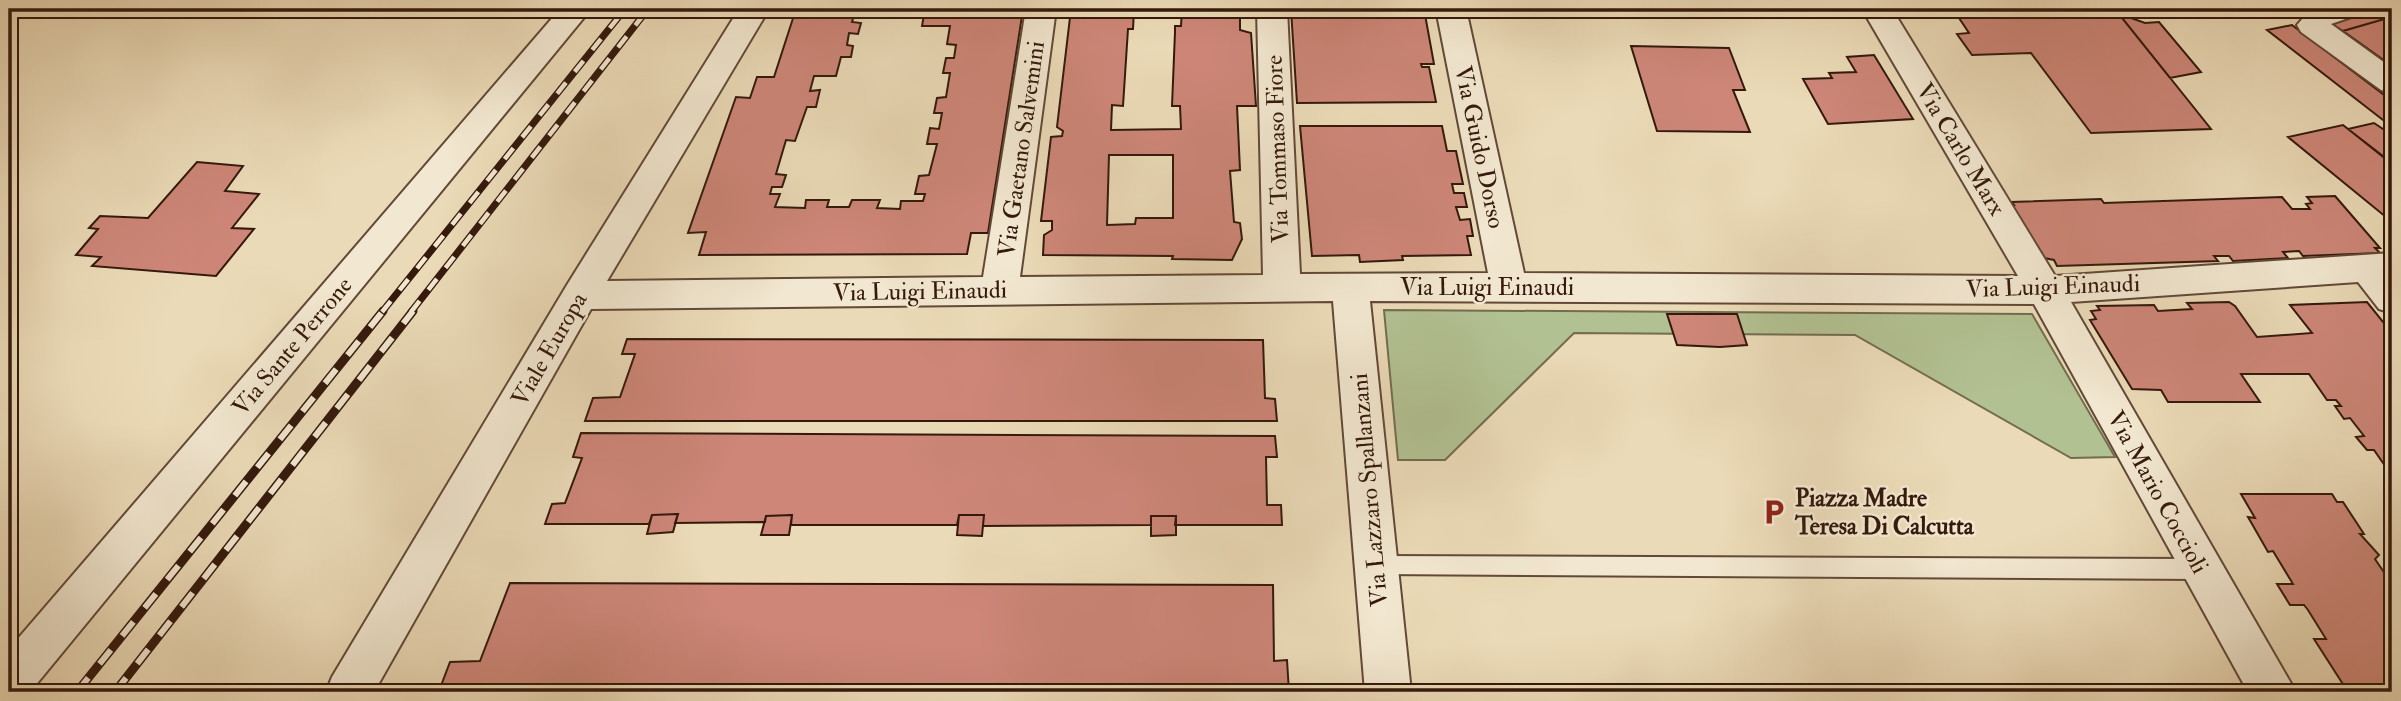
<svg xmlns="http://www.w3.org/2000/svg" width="2401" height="701" viewBox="0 0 2401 701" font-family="'IM FELL Double Pica',serif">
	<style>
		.green { fill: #b2c192; stroke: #736d4f; stroke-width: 2 }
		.building { fill: #cd8678; stroke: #34190c; stroke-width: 2; fill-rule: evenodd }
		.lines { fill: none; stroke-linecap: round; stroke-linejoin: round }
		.service-casing { stroke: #624937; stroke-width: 4 }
		.minor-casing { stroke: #624937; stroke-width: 4 }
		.service { fill: #f2e7d0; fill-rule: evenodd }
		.minor { fill: #f2e7d0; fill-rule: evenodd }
		.rail-far1-casing { stroke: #34190c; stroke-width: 7 }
		.rail-casing { stroke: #34190c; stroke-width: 9 }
		.rail-far1 { stroke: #f2e7d0; stroke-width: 4.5; stroke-dasharray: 14; stroke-linecap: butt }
		.rail { stroke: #f2e7d0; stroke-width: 6; stroke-dasharray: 18; stroke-linecap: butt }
		.labels { text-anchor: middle; stroke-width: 5; stroke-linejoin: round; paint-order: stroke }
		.street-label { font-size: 24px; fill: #34190c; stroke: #f2e7d0 }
		.poi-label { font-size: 24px; font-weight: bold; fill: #34190c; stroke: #f2e7d0; text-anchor: start }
	</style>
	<rect width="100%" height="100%" fill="#ebdab7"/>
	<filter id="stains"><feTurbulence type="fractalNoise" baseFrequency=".00286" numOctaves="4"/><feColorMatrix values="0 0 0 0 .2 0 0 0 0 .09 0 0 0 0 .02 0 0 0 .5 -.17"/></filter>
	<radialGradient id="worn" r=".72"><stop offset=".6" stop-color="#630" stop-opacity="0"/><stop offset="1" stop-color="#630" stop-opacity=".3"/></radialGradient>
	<!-- green -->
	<path class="green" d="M 1384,310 L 2032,314 L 2115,457 L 2071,458 L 1855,335 L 1574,333 L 1445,460 L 1398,460 Z"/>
	<!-- building -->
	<path class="building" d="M 796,9 L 856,9 L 852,22 L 861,23 L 858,34 L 849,33 L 847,45 L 853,46 L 851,57 L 841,57 L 836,76 L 814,76 L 810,91 L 820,90 L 816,107 L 807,107 L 795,141 L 786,140 L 776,174 L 786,175 L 782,187 L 772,187 L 770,194 L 780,194 L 775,207 L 805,208 L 806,200 L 829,200 L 827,207 L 849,207 L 852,200 L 880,200 L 877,208 L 900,209 L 901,201 L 923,201 L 925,194 L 915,194 L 919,176 L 929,175 L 937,144 L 927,144 L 930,128 L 939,129 L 942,113 L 934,113 L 937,98 L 946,97 L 950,73 L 943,73 L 946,58 L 954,58 L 956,45 L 947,44 L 950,26 L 922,26 L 925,9 L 1013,9 L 1012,17 L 1022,16 L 988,233 L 971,233 L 967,254 L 699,255 L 706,232 L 688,233 L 736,97 L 750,98 L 757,77 L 774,77 Z
		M 1071,9 L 1134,9 L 1133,29 L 1128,29 L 1123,106 L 1112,105 L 1111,130 L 1181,129 L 1180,106 L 1172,106 L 1175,32 L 1175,26 L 1181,26 L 1182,9 L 1240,9 L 1240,30 L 1251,33 L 1256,106 L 1237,106 L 1240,170 L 1230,171 L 1234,222 L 1240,223 L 1242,239 L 1232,260 L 1172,259 L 1173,256 L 1043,255 L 1044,235 L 1052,230 L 1052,221 L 1041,221 L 1051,137 L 1062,136 L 1063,131 L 1057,127 ZM 1109,155 L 1173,155 L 1173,218 L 1136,218 L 1135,224 L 1107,225 Z
		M 1291,9 L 1424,9 L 1434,64 L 1421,64 L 1422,67 L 1429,67 L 1436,102 L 1297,103 Z
		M 1593,9 L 1735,9 L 1738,15 L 1595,14 Z
		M 1953,9 L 2115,9 L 2211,129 L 2091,133 L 2031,53 L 1972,55 L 1957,34 L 1969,33 Z
		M 2271,9 L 2315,9 L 2282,17 Z
		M 2374,9 L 2388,18 L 2343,31 L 2328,22 Z
		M 2392,16 L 2392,66 L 2343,31 L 2388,18 Z
		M 2122,18 L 2131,18 L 2145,23 L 2159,22 L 2201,72 L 2170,78 Z
		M 2292,25 L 2392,101 L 2392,118 L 2383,120 L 2267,30 Z
		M 1631,46 L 1729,48 L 1745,90 L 1733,90 L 1750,132 L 1657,131 Z
		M 1874,55 L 1913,119 L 1828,124 L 1803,79 L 1832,78 L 1829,73 L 1856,72 L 1847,57 Z
		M 2374,123 L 2392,135 L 2392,163 L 2348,129 Z
		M 2343,125 L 2392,164 L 2392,222 L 2288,137 Z
		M 1300,126 L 1442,126 L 1447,151 L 1456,151 L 1463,184 L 1452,184 L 1454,193 L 1464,193 L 1467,207 L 1456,207 L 1460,220 L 1470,219 L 1473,236 L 1467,236 L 1471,255 L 1402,256 L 1403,260 L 1360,262 L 1359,255 L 1312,256 Z
		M 197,162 L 243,166 L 225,191 L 259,194 L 232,228 L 254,229 L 216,276 L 92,266 L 101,257 L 76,255 L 98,229 L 89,228 L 100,216 L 148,218 Z
		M 2335,196 L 2380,248 L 2375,248 L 2380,253 L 2303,256 L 2299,251 L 2283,252 L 2288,258 L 2233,261 L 2229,256 L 2214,256 L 2218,261 L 2057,266 L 2054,260 L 2039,257 L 2008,205 L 2014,205 L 2012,202 L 2101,199 L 2104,203 L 2282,197 L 2292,209 L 2310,209 L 2306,204 L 2312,203 L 2307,197 Z
		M 2229,302 L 2235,306 L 2257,337 L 2312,333 L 2290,305 L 2367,302 L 2392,333 L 2392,476 L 2374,450 L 2367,450 L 2356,437 L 2364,436 L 2350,418 L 2344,419 L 2335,406 L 2341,406 L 2336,400 L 2327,400 L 2309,374 L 2241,374 L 2260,402 L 2168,402 L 2161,390 L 2132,389 L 2090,320 L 2096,319 L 2091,311 L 2100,310 L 2097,306 L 2154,305 L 2158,311 L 2192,309 L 2187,303 Z
		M 1667,314 L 1737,314 L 1747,345 L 1720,347 L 1677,345 Z
		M 627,339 L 1263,340 L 1265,398 L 1275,399 L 1277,421 L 585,421 L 593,398 L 620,397 L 635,354 L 622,354 Z
		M 581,433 L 1275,436 L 1277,457 L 1266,457 L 1267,505 L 1281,505 L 1282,525 L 1175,525 L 1176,516 L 1151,516 L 1151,525 L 983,526 L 984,515 L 959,515 L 957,525 L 791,525 L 792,515 L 766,516 L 765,522 L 675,523 L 678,514 L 652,515 L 649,524 L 545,524 L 552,504 L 565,503 L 582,458 L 573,457 Z
		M 2241,494 L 2332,494 L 2337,502 L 2343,502 L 2364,534 L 2360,534 L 2379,555 L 2375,559 L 2392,584 L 2392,692 L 2348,692 L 2314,639 L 2326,639 L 2308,610 L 2304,605 L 2290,605 L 2277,584 L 2293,584 L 2273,551 L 2268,552 L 2248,517 L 2255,518 Z
		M 678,514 L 673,532 L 647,534 L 652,515 Z
		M 792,515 L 789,535 L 761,535 L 766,516 Z
		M 959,515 L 984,515 L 982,536 L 957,535 Z
		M 1151,516 L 1176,516 L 1176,535 L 1151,536 Z
		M 510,583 L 1273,585 L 1274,661 L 1287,660 L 1289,692 L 439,691 L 450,662 L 480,661 Z"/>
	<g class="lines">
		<!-- service casing -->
		<g class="service-casing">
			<path id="service" d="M 1376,556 L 2201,559 L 2209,562 L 2212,569 L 2209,576 L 2201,579 L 1376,574 L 1368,572 L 1365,565 L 1368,558 Z"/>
		</g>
		<!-- minor casing -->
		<g class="minor-casing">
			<path id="minor" d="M 560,9 L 591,9 L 30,692 L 9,692 L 9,649 Z
				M 739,9 L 769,9 L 607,281 L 983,277 L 1026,9 L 1056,9 L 1020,277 L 1263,275 L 1257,9 L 1287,9 L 1300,274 L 1488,273 L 1436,9 L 1466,9 L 1524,273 L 2018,276 L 1862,9 L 1892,9 L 2055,276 L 2392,253 L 2392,313 L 2379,309 L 2358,282 L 2071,302 L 2296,692 L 2248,692 L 2034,304 L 1370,301 L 1411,692 L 1365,692 L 1333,301 L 591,309 L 374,692 L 326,692 L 332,677 L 567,285 Z
				M 2316,9 L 2361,9 L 2357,15 L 2331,24 L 2392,68 L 2392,93 L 2381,90 L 2301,32 L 2297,25 L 2310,10 Z"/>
		</g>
		<!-- service -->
		<use href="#service" class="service"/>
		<!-- minor -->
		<use href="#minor" class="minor"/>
		<!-- rail-far1 casing -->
		<g class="rail-far1-casing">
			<path id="rail-far1" d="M 382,312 L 625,9
				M 411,312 L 648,9"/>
		</g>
		<!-- rail casing -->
		<g class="rail-casing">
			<path id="rail" d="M 77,692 L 383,311
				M 115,692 L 413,311"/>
		</g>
		<!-- rail-far1 -->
		<use href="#rail-far1" class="rail-far1"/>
		<!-- rail -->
		<use href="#rail" class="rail"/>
	</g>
	<!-- icons -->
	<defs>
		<g id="parking-bare" transform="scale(2.1)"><path d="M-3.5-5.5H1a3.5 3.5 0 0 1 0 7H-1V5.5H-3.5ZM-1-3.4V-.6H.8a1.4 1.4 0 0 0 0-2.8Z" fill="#8f2418" stroke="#f2e7d0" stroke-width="2.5" paint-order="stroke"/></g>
	</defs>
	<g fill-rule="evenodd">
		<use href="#parking-bare" x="1774" y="512"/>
	</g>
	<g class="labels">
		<!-- street labels -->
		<g class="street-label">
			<text transform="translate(1480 147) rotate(78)" y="8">Via Guido Dorso</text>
			<text transform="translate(1021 149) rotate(-82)" y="8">Via Gaetano Salvemini</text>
			<text transform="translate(1277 149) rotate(-92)" y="8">Via Tommaso Fiore</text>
			<text transform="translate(1961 149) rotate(59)" y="8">Via Carlo Marx</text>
			<text transform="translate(2053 286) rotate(-2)" y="8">Via Luigi Einaudi</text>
			<text x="1487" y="295">Via Luigi Einaudi</text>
			<text transform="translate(920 291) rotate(-1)" y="8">Via Luigi Einaudi</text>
			<text transform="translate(292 346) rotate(-50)" y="8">Via Sante Perrone</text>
			<text transform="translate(549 349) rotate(-60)" y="8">Viale Europa</text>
			<text transform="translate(1369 490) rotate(-95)" y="8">Via Lazzaro Spallanzani</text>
			<text transform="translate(2158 492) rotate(61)" y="8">Via Mario Coccioli</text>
		</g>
		<!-- poi labels -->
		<g class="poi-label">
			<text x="1795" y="506">Piazza Madre<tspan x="1795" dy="28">Teresa Di Calcutta</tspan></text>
		</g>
	</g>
	<!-- margin -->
	<rect width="2401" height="701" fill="none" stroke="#ebdab7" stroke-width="35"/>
	<rect x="10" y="10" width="2380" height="680" fill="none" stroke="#34190c" stroke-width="3.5"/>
	<rect x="18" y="18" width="2366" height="666" fill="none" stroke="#34190c" stroke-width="2"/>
	<rect width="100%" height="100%" filter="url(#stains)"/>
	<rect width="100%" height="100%" fill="url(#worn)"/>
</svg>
